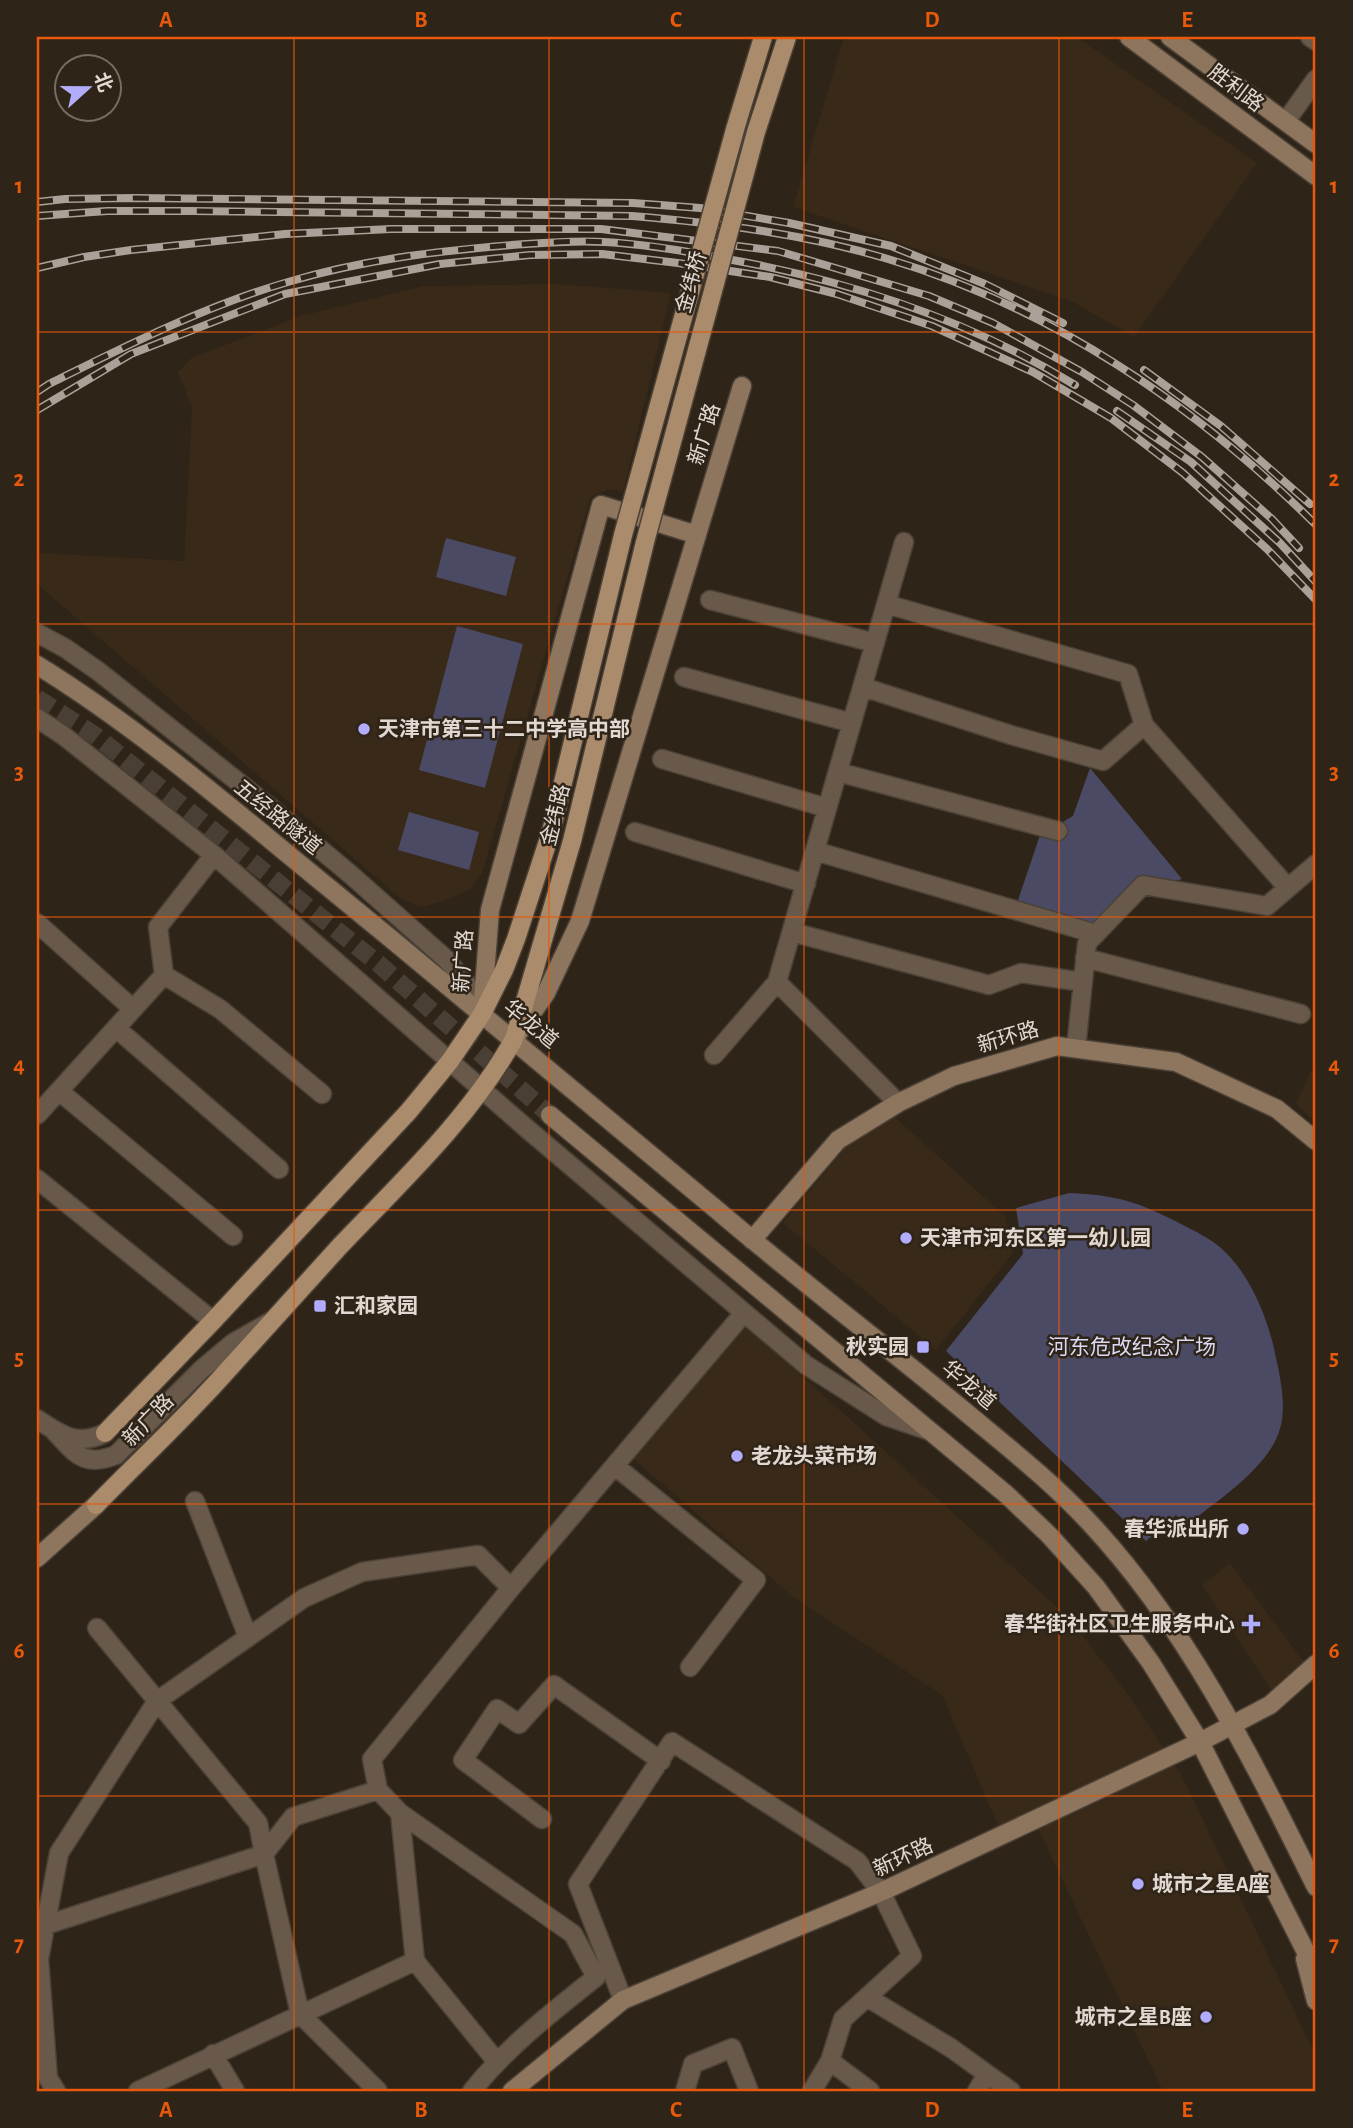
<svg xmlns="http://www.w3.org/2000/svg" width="1353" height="2128" viewBox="0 0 1353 2128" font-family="'Alegreya Sans','Noto Sans SC',sans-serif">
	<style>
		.built { fill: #392918 }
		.green { fill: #4b4a65 }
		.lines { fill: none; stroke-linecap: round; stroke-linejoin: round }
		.secondary-tunnel { stroke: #4a3f34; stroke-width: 18; stroke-dasharray: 18 9; stroke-linecap: butt }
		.street-casing { stroke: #4b4136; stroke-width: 21 }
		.secondary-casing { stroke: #4b4136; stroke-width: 21 }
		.primary-casing { stroke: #4b4136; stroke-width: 21 }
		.street { stroke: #68594a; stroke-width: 18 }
		.secondary { stroke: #8d755e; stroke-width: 18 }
		.primary { stroke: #aa8b6c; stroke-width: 18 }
		.rail-casing { stroke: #aaa198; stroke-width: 8 }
		.rail { stroke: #2f2418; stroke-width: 5; stroke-dasharray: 16; stroke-linecap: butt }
		.primary-bridge-casing { stroke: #4b4136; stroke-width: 21; stroke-linecap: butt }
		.primary-bridge { stroke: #aa8b6c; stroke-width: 18 }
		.grid { fill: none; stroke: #e8590c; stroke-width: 2; stroke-opacity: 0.55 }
		.poi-dot { fill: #b1adfa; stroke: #2f2418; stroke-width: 2.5 }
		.labels { text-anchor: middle; stroke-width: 5; stroke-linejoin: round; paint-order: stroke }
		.street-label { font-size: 21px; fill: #e0d8d1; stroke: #2f2418 }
		.poi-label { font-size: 21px; font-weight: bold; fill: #e0d8d1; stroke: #2f2418; text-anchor: start }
		.park-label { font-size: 21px; fill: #dadaf6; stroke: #2f2418 }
		.neatline { fill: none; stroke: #e8590c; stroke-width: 2.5 }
		.grid-label { font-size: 23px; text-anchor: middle; font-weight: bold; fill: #e8590c }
	</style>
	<rect width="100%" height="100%" fill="#2f2418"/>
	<!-- built -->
	<path class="built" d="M 844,37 L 1077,37 L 1257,163 L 1134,337 L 1071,301 L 793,207 Z
		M 557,284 L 671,293 L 623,492 L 609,489 L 590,498 L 482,874 L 469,890 L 444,901 L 421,907 L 400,898 L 37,584 L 37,556 L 40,553 L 184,561 L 192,408 L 178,372 L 191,358 L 301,316 L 424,286 Z
		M 1316,1060 L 1316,1123 L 1296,1103 Z
		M 891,1114 L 1005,1216 L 1013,1253 L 936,1350 L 783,1223 L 846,1147 Z
		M 744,1323 L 1070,1619 L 1129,1696 L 1182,1776 L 1316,2056 L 1316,2091 L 1163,2091 L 1032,1816 L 1000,1830 L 942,1695 L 792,1596 L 630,1456 Z
		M 1230,1563 L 1304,1662 L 1273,1693 L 1202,1585 Z"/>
	<!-- green -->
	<path class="green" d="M 446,538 L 516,557 L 506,596 L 436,577 Z
		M 457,626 L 523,644 L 485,788 L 419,770 Z
		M 1090,768 L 1182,879 L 1135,892 L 1096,930 L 1016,906 L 1040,835 L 1073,816 Z
		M 409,812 L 479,832 L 469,870 L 398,850 Z
		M 1069,1193 C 1117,1195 1139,1202 1181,1224 C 1195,1231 1211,1239 1222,1249 C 1251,1275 1269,1321 1276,1358 C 1281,1381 1287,1409 1279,1432 C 1266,1470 1216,1501 1186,1526 L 1176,1515 L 1146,1541 L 946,1351 L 1023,1254 L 1016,1208 Z"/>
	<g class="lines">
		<!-- secondary-tunnel -->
		<path class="secondary-tunnel" d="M 37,698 L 96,736 L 380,965 L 550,1115"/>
		<!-- street casing -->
		<g class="street-casing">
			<path id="street" d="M 1310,37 L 1316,41
				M 1286,121 L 1316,79
				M 710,600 L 875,643
				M 886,604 L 1128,674 L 1144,725 L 1288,888
				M 37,633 L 65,648 L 98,671 L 271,808 L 350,874 L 446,959 L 466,983 L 482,1014
				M 684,677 L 852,723
				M 863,687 L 1011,735 L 1103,761 L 1144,725
				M 37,718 L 64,736 L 214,855 L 525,1127 L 806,1365 L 886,1416 L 927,1430
				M 662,759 L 827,808
				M 838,772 L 1058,831
				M 635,832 L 806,884
				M 815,851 L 1096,934
				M 37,923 L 133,1009
				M 792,932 L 989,985 L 1021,973 L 1083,982
				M 1085,958 L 1301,1014
				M 164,975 L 220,1009 L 322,1094
				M 116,1028 L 279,1169
				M 1076,1048 L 1087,943 L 1143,885 L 1267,906 L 1316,864
				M 714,1055 L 777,982
				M 59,1091 L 233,1236
				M 898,1103 L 777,982 L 904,542
				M 37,1115 L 164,975 L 158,927 L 214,855
				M 37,1179 L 213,1321
				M 37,1419 C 61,1435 77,1447 105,1433
				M 54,1431 C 76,1453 82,1468 116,1455 L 202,1369 L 233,1343 L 270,1322
				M 615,1466 L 756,1580 L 690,1667
				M 195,1501 L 248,1637
				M 378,1790 L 400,1813 L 573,1934 L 596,1977 C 552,2012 507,2047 472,2091
				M 400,1813 L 415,1961 L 497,2062
				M 542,1819 L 463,1760 L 497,1709 L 519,1724 L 554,1685 L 661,1761
				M 46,1925 L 264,1854 L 258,1823 L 97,1628
				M 870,1999 L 951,2048 L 987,2074 L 977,2091
				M 623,2000 L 578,1884 L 672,1742 L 857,1861 L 881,1892 L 912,1956 L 843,2019 L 830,2061 L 812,2091
				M 213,2054 L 235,2091
				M 830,2061 L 870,2091
				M 987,2074 L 1011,2091
				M 56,2091 L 48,2078 L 39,1959 L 59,1853 L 157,1701 L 304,1598 L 362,1572 L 478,1555 L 511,1588
				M 138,2091 L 415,1961
				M 378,2091 L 300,2014 L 264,1854 L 293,1817 L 378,1790 L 372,1759 L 511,1588 L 743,1314
				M 685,2091 L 693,2064 L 732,2048 L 749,2091"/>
		</g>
		<!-- secondary casing -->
		<g class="secondary-casing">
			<path id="secondary" d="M 1129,37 L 1316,176
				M 1170,37 L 1316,144
				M 37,665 C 139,728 230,807 323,883 C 455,991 586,1100 717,1210 C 799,1280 885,1345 968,1414 C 1010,1449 1052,1482 1089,1522 C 1188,1628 1252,1759 1316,1887
				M 482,1014 L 490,910 L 601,505 L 697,535
				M 516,1036 L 546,993 L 580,921 L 742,386
				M 550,1115 L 1007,1495 L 1049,1535 L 1096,1587 L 1151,1663 L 1200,1742 L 1316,1972
				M 752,1240 L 838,1140 L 898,1103 L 954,1076 L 1057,1046 L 1176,1062 L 1277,1109 L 1316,1141
				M 37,1558 L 96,1505
				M 1305,1959 L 1316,2001
				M 512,2091 L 623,2000 L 881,1892 L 1200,1742 L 1270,1705 L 1316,1664"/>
		</g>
		<!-- primary casing -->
		<g class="primary-casing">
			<path id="primary" d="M 105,1433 L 213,1321 L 409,1111 L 450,1061 L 482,1014 L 504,970 L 516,939 L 551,832 L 623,535
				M 96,1505 C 139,1461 185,1418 226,1372 C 264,1330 302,1288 340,1246 C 401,1182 470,1118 514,1039 L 572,841 L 645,542"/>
		</g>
		<!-- street -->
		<use href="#street" class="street"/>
		<!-- secondary -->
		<use href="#secondary" class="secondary"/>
		<!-- primary -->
		<use href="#primary" class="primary"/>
		<!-- rail casing -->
		<g class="rail-casing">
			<path id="rail" d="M 37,202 L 65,199 L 133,198 L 633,203 L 700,208 L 789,223 L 891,246 L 985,284 L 1063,323
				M 37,216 L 107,211 L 191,211 L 632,216 C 718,223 805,234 888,259 C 1050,307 1197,406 1316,525
				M 37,268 L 84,257 L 131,250 L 285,234 L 391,229 L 601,229 L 778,251 L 929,296 L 993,323 L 1082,372 L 1133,405 L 1202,457 L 1272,519 L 1299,548
				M 1144,370 L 1221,426 L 1310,504
				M 37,392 L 49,384 C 126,346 205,306 288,282 C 361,260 436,251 512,245 C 542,243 573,240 604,242 C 645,244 686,251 727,259 C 850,281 968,319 1075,385
				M 37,410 L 131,354 L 285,294 L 440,264 L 530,255 L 602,254 L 678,263 L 770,277 L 837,294 L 932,326 L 1033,372 L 1111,418 L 1183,473 L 1267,549 L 1316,600
				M 1117,411 L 1191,462 L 1280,543 L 1316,582"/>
		</g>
		<!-- rail -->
		<use href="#rail" class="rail"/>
		<!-- primary-bridge casing -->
		<g class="primary-bridge-casing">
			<path id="primary-bridge" d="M 623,535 L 736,126 L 763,37
				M 645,542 L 756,132 L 787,37"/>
		</g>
		<!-- primary-bridge -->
		<use href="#primary-bridge" class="primary-bridge"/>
	</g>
	<!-- grid -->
	<path class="grid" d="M 294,37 L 294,2091M 549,37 L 549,2091M 804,37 L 804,2091M 1059,37 L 1059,2091M 37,332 L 1316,332M 37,624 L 1316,624M 37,917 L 1316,917M 37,1210 L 1316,1210M 37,1504 L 1316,1504M 37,1796 L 1316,1796"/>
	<!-- markers -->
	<g class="poi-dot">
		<circle cx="364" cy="729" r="7"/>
		<circle cx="906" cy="1238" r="7"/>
		<rect x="313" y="1299" width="14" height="14" rx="3.5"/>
		<rect x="916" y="1340" width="14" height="14" rx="3.5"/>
		<circle cx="737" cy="1456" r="7"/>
		<circle cx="1243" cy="1529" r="7"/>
		<path d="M1247.5 1613.5h7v7h7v7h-7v7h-7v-7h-7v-7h7z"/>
		<circle cx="1138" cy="1884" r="7"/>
		<circle cx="1206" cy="2017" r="7"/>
	</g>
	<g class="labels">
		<!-- street labels -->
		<g class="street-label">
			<text transform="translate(1236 88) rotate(37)" y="7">胜利路</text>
			<text transform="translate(691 282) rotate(-74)" y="7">金纬桥</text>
			<text transform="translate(704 434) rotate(-73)" y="7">新广路</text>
			<text transform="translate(555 815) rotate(-76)" y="7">金纬路</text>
			<text transform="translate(278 817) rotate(39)" y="7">五经路隧道</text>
			<text transform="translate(463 961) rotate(-86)" y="7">新广路</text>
			<text transform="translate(531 1024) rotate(39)" y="7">华龙道</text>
			<text transform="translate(1008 1037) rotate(-16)" y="7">新环路</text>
			<text transform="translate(969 1385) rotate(40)" y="7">华龙道</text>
			<text transform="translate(148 1420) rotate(-46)" y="7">新广路</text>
			<text transform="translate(903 1857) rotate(-25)" y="7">新环路</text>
		</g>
		<!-- poi labels -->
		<g class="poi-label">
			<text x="378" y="736">天津市第三十二中学高中部</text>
			<text x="920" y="1245">天津市河东区第一幼儿园</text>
			<text x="334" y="1313">汇和家园</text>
			<text x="909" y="1354" text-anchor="end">秋实园</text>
			<text x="751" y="1463">老龙头菜市场</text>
			<text x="1229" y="1536" text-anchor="end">春华派出所</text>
			<text x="1235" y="1631" text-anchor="end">春华街社区卫生服务中心</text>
			<text x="1152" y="1891">城市之星A座</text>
			<text x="1192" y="2024" text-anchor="end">城市之星B座</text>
		</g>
		<!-- park labels -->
		<g class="park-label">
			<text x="1132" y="1354">河东危改纪念广场</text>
		</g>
	</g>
	<!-- border -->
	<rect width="1353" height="2128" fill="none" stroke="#2f2418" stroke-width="77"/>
	<!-- north arrow -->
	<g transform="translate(88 88) rotate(69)"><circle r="33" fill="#2f2418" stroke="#766c62" stroke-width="2"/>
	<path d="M0-5L12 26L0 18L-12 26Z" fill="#b1adfa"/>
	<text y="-10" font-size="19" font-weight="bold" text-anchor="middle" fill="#e0d8d1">北</text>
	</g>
	<rect x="38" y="38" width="1276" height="2052" class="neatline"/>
	<g class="grid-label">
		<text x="166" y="27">A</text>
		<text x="421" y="27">B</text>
		<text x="676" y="27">C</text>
		<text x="932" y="27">D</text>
		<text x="1187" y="27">E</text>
		<text x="19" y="193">1</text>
		<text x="1334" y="193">1</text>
		<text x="19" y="486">2</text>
		<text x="1334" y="486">2</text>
		<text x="19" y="779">3</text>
		<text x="1334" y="779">3</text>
		<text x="19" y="1072">4</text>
		<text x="1334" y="1072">4</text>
		<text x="19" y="1365">5</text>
		<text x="1334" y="1365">5</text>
		<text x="19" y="1658">6</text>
		<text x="1334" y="1658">6</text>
		<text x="19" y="1951">7</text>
		<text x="1334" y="1951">7</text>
		<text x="166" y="2117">A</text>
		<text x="421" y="2117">B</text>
		<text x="676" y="2117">C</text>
		<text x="932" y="2117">D</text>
		<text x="1187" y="2117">E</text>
	</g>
</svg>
